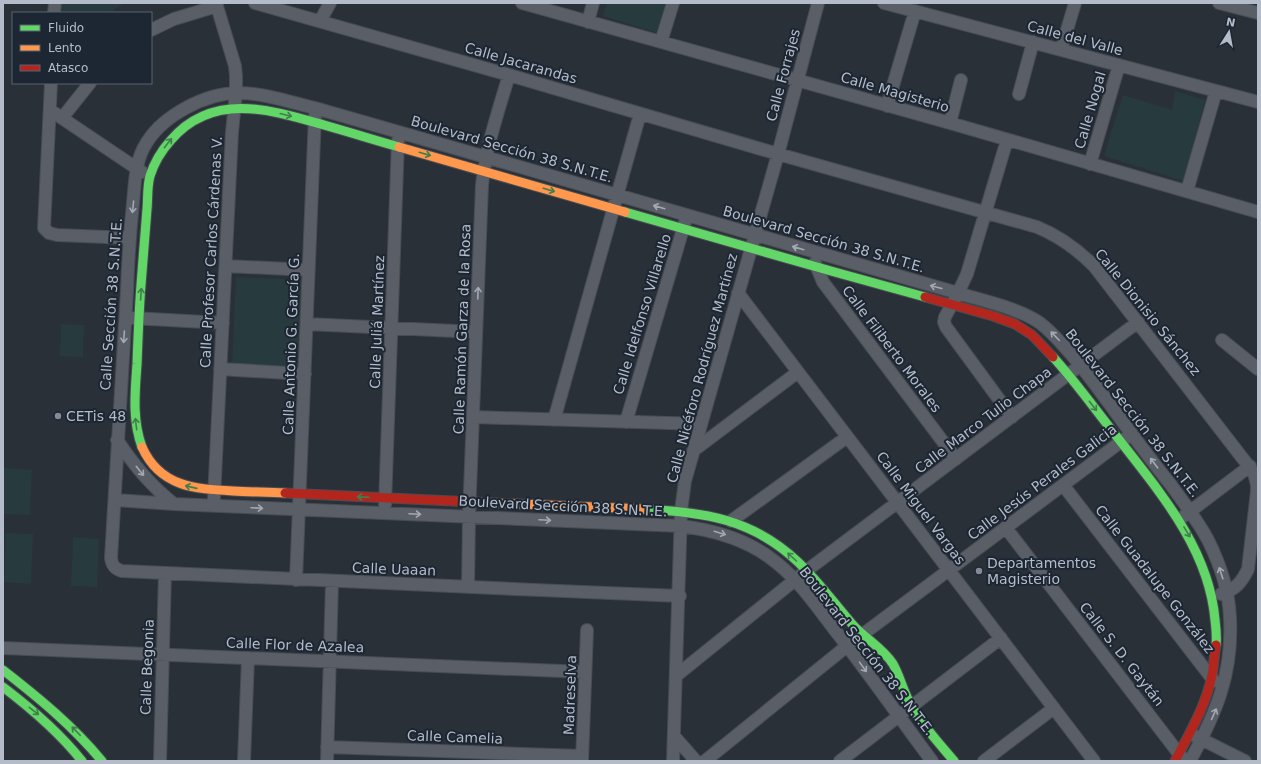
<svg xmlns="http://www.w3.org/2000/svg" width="1261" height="764" viewBox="0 0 1261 764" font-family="'DejaVu Sans',sans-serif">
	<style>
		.green { fill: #273a3e }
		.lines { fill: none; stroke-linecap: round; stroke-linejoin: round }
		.street-casing { stroke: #484c53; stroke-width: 14 }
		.fast-casing { stroke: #484c53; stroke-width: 11 }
		.slow-casing { stroke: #484c53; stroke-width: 11 }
		.jam-casing { stroke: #484c53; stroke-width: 11 }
		.street { stroke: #5a5e66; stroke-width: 12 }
		.fast { stroke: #63d668; stroke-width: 9 }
		.slow { stroke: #ff974d; stroke-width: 9 }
		.jam { stroke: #b3261e; stroke-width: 9 }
		.oneway { stroke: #407e4e }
		.oneway2 { stroke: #a2a9b5 }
		.poi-dot { fill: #848b96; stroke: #1d2633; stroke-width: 1.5 }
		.labels { text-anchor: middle; stroke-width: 4; stroke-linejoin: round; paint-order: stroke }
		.street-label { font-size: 14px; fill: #b4bcc9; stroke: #1d2633 }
		.poi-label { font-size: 14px; fill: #b4bcc9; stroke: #1d2633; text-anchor: start }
	</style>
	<rect width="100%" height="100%" fill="#2a3038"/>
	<!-- green -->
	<path class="green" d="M 62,3 L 124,3 L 109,13 L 62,13 Z
		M 607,3 L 668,3 L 658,33 L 603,16 Z
		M 1175,91 L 1205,100 L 1184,181 L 1104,156 L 1123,95 L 1172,110 Z
		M 236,277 L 304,280 L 301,369 L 232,366 Z
		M 61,324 L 84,325 L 83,357 L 60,356 Z
		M 3,468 L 32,470 L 30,515 L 3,514 Z
		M 6,533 L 33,534 L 31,584 L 4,582 Z
		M 73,537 L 99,539 L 97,587 L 71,586 Z"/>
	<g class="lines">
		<!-- street casing -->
		<g class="street-casing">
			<path id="street" d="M 255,3 L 509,75 L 778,154 L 1037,227 C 1059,236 1077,249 1094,266 L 1254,473 L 1257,485 L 1257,491 L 1248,569 C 1242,582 1235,590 1221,594
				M 522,3 L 950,123 L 1258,212
				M 884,3 L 1258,102
				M 1219,3 L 1258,13
				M 54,13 L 55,3
				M 320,21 L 330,3
				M 588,22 L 593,3
				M 151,30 L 174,19 L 217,6
				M 661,42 L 673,3
				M 1061,50 L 1075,3
				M 51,83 L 44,228 L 49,233 L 57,235 L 130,238
				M 1019,94 L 1033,42
				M 887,106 L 915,11
				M 50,110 L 142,172
				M 62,118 L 90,83
				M 950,123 L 961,80
				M 1007,140 L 967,274 L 958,293 L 945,317 L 944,322 L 946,327 L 1012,417
				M 1090,164 L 1119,65
				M 1187,191 L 1216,91
				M 815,263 L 823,282 L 956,459
				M 226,266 L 308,270
				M 738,293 L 1094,761
				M 132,318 L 223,323
				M 307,324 L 476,332
				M 1222,340 L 1258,369
				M 220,369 L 305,374
				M 473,417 L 701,424
				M 554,420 L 640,114
				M 626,422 L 685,222
				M 117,440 C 134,465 150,485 174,504 L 681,526 C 713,530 743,538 769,557 C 796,576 814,603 834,629 C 868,672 899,717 932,761
				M 693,451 L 798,372
				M 1063,485 L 1214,681
				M 214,498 L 232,132 L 236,93 L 236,76 L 235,66 L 216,3
				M 115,500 L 174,504
				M 385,505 L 398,140
				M 1184,516 L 1250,466
				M 731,521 L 847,437
				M 1006,528 L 1183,759
				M 296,580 L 315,115
				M 468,587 L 469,516 L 482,185 C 486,147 498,112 509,75
				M 680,596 C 494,588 308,581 122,571 C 115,569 112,566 111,558 C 117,469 121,380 127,291 C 128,262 130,232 133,203 C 135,182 135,160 147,142 C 164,115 206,93 238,93 C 264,93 290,102 315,108 L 958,293 C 984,301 1018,308 1040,323 C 1052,332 1061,343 1070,353 C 1090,376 1107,401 1125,425 C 1140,445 1155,465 1171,485 C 1184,503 1198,521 1208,540 C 1220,564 1229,592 1230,618 C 1233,674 1216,713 1190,761
				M 3,648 L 585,672
				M 677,675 L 806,571 L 1138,322
				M 674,736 L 696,761
				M 1195,736 L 1245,761
				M 327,747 L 582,756
				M 160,761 L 165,573
				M 244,761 L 248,658
				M 327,761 L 332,582
				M 582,761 L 587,630
				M 673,761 L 681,511 L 685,481 L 778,154 L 818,3
				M 705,761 L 847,646 L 1126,438
				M 840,761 L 1001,638
				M 984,761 L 1054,708"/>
		</g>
		<!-- fast casing -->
		<g class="fast-casing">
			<path id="fast" d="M 625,212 L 831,271 L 925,297
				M 1053,357 C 1075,381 1094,408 1114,433 C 1157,489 1209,547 1215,620 C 1216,628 1217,636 1216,645
				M 142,447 C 132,420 135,392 137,364 C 138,337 139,311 141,285 C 143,260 145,235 147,209 C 148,199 147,186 150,176 C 154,163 162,150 171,140 C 213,91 272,110 324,125 C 349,132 374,140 399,147
				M 644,509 C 704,512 753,519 798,562 C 818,581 834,603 852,624 C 864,638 883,648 893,664 C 900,676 903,691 910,703 C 921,724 939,743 954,761
				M 3,670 C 39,698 73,726 102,761
				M 3,687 C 32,709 59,732 82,761"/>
		</g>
		<!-- slow casing -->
		<g class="slow-casing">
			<path id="slow" d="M 399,147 L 625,212
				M 142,447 C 160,487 195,489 233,491 C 250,492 268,492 285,493
				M 494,503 L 644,509"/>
		</g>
		<!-- jam casing -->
		<g class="jam-casing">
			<path id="jam" d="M 925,297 L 993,316 L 1015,324 L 1032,335 L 1053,357
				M 285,493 L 494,503
				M 1175,761 C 1189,734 1206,706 1212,675 C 1214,665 1214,655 1216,645"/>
		</g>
		<!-- street -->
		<use href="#street" class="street"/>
		<!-- fast -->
		<use href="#fast" class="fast"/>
		<!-- slow -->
		<use href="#slow" class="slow"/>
		<!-- jam -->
		<use href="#jam" class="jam"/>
	</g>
	<!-- one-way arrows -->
	<defs><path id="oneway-shaft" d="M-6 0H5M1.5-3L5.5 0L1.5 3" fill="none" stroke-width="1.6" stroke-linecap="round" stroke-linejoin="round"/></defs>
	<g class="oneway">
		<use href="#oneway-shaft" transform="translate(286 115) rotate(14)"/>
		<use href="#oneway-shaft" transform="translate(168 143) rotate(-52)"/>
		<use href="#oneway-shaft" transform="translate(425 154) rotate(16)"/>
		<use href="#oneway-shaft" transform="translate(549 190) rotate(16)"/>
		<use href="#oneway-shaft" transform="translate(141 294) rotate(-86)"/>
		<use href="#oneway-shaft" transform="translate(1093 406) rotate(52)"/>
		<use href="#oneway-shaft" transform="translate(136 424) rotate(-97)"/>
		<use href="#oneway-shaft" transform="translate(191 487) rotate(-167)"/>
		<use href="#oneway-shaft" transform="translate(363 497) rotate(-178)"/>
		<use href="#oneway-shaft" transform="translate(1187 532) rotate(59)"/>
		<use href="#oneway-shaft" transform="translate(792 557) rotate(-138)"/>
		<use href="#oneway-shaft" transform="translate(34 711) rotate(38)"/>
		<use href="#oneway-shaft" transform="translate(76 731) rotate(-134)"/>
	</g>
	<g class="oneway2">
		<use href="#oneway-shaft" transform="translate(133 207) rotate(96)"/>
		<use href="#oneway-shaft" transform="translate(659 207) rotate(-164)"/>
		<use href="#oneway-shaft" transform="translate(798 248) rotate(-164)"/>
		<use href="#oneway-shaft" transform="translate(936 287) rotate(-165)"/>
		<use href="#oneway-shaft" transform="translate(478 293) rotate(-88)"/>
		<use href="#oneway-shaft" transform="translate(1055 336) rotate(-134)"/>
		<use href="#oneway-shaft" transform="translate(124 337) rotate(94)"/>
		<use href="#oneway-shaft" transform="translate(1154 463) rotate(-127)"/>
		<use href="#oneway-shaft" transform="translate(140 471) rotate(51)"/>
		<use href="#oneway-shaft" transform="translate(257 508) rotate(3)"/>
		<use href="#oneway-shaft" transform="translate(415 514) rotate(3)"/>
		<use href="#oneway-shaft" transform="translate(545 520) rotate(3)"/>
		<use href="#oneway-shaft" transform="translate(720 533) rotate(17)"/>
		<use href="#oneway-shaft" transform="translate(1221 573) rotate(-108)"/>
		<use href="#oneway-shaft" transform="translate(863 667) rotate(54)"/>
		<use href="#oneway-shaft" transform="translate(1214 714) rotate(-66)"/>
	</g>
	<!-- markers -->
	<g class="poi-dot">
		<circle cx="58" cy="416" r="4"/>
		<circle cx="979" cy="571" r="4"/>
	</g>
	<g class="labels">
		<!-- street labels -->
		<g class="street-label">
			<text transform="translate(1075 38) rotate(15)" y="5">Calle del Valle</text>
			<text transform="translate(521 63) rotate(16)" y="5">Calle Jacarandas</text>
			<text transform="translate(783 75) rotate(-75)" y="5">Calle Forrajes</text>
			<text transform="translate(895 92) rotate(16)" y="5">Calle Magisterio</text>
			<text transform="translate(1090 110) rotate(-74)" y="5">Calle Nogal</text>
			<text transform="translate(512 149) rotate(16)" y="5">Boulevard Sección 38 S.N.T.E.</text>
			<text transform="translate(824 239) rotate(16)" y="5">Boulevard Sección 38 S.N.T.E.</text>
			<text transform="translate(211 252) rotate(-87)" y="5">Calle Profesor Carlos Cárdenas V.</text>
			<text transform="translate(111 304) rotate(-86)" y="5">Calle Sección 38 S.N.T.E.</text>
			<text transform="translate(1148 312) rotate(51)" y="5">Calle Dionisio Sánchez</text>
			<text transform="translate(642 314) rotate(-73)" y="5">Calle Idelfonso Villarello</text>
			<text transform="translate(377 322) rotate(-88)" y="5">Calle Juliá Martínez</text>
			<text transform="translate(462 329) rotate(-88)" y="5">Calle Ramón Garza de la Rosa</text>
			<text transform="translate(291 344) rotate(-88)" y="5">Calle Antonio G. García G.</text>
			<text transform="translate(892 349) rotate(53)" y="5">Calle Filiberto Morales</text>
			<text transform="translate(702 368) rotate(-75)" y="5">Calle Nicéforo Rodríguez Martínez</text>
			<text transform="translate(1133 413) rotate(52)" y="5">Boulevard Sección 38 S.N.T.E.</text>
			<text transform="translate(983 420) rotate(-37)" y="5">Calle Marco Tulio Chapa</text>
			<text transform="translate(1042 482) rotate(-37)" y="5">Calle Jesús Perales Galicia</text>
			<text transform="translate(563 506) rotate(3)" y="5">Boulevard Sección 38 S.N.T.E.</text>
			<text transform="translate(921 508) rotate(53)" y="5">Calle Miguel Vargas</text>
			<text transform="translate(394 569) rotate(2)" y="5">Calle Uaaan</text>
			<text transform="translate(1155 579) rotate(52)" y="5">Calle Guadalupe González</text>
			<text transform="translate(295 645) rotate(2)" y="5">Calle Flor de Azalea</text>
			<text transform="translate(867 651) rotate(52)" y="5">Boulevard Sección 38 S.N.T.E.</text>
			<text transform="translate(1122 654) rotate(52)" y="5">Calle S. D. Gaytán</text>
			<text transform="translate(147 667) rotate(-88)" y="5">Calle Begonia</text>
			<text transform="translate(570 695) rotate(-88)" y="5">Madreselva</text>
			<text transform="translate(455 737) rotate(2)" y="5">Calle Camelia</text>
		</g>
		<!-- poi labels -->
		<g class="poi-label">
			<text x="66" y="421">CETis 48</text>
			<text x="987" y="568">Departamentos<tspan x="987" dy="16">Magisterio</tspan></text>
		</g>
	</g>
	<!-- border -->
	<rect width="1261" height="764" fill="none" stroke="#b4bcc9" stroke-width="8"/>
	<!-- legend -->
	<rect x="12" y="12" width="140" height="72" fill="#1d2633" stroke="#59626f"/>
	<rect x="20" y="25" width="20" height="6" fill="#63d668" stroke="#59626f"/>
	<text x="48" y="32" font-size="12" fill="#b4bcc9">Fluido</text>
	<rect x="20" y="45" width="20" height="6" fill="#ff974d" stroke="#59626f"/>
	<text x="48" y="52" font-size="12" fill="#b4bcc9">Lento</text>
	<rect x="20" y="65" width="20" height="6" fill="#b3261e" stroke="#59626f"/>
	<text x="48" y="72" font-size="12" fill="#b4bcc9">Atasco</text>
	<!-- north arrow -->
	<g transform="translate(1229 32) rotate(11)" stroke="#1d2633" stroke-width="3" paint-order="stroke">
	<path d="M0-3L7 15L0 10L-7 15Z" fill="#b4bcc9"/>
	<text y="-6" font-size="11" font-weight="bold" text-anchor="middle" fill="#b4bcc9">N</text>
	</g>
</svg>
